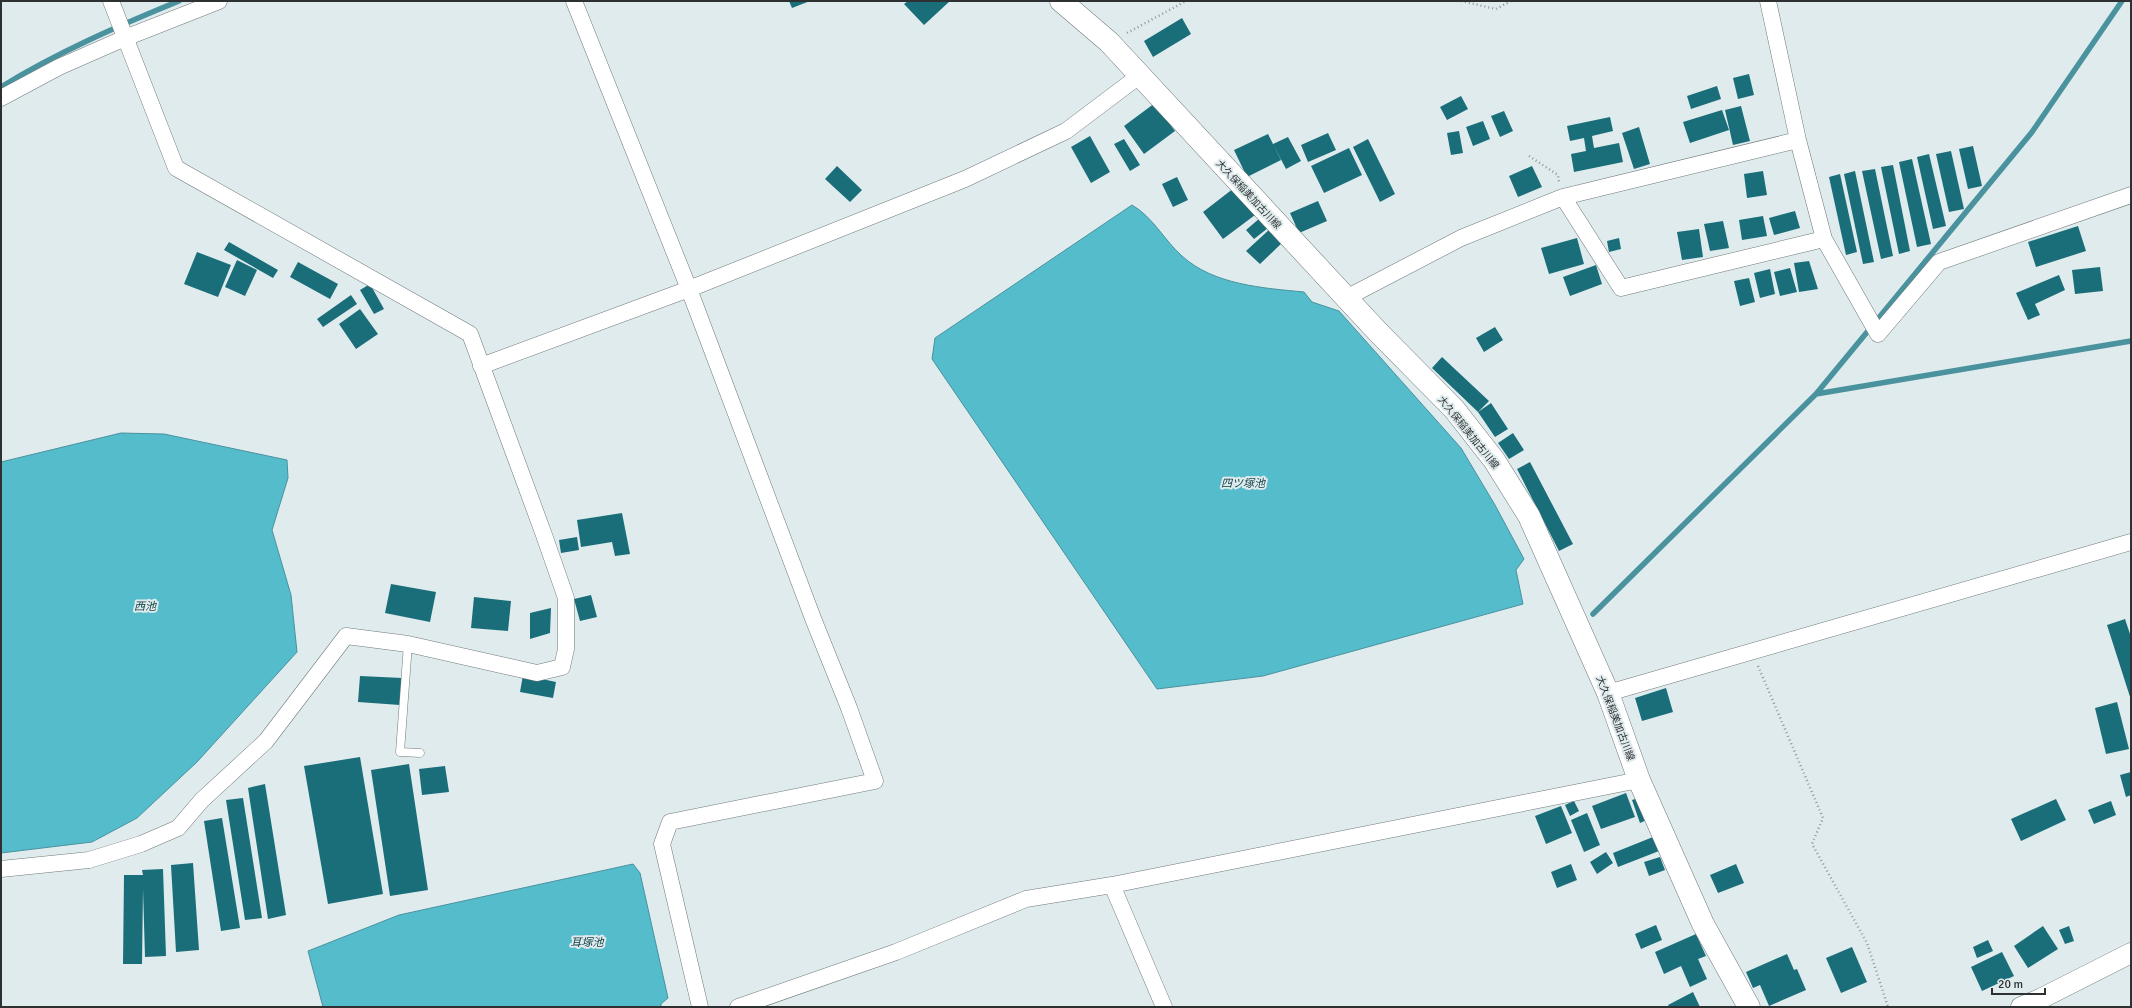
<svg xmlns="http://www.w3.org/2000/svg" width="2132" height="1008" viewBox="0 0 2132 1008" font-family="Signika,'Noto Sans JP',sans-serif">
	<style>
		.water { fill: #55bccc; stroke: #49929e }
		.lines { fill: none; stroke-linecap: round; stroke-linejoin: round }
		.stream { stroke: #49929e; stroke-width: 5.5 }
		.building { fill: #196e79 }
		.service-casing { stroke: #70797b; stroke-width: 9 }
		.minor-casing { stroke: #70797b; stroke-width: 17 }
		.tertiary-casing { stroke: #70797b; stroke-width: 21 }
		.secondary-casing { stroke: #70797b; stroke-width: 23 }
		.path { stroke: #909899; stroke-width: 2.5; stroke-dasharray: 1 3; stroke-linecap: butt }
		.service { stroke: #fff; stroke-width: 8 }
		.minor { stroke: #fff; stroke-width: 16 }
		.tertiary { stroke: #fff; stroke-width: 20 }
		.secondary { stroke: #fff; stroke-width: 22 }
		.labels { text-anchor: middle; stroke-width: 4; stroke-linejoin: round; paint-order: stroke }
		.street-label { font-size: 10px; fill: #2d3132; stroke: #e0ebed }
		.water-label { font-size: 11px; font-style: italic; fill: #104046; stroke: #e0ebed }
	</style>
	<rect width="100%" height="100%" fill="#e0ebed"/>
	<!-- water -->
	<path class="water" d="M 1132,205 C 1153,217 1164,240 1182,256 C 1214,285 1263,288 1304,292 L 1312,302 L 1339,311 L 1461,448 L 1495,505 L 1524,559 L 1516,570 L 1523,604 L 1263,676 L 1157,689 L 932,359 L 935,338 Z
		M 121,433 L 164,434 L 287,460 L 288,478 L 272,530 L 291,595 L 297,652 L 197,762 L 137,818 L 92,842 L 1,853 L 1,462 Z
		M 633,864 L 640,873 L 668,998 L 661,1004 L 661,1007 L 323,1007 L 308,951 L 399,915 Z"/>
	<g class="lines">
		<!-- stream -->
		<path class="stream" d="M 1,87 C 58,52 118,26 179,1
			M 1816,394 L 2131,341
			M 1593,614 L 1816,394 L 2032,132 L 2122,1"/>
	</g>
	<!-- building -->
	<path class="building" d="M 789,1 L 810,1 L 792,8 Z
		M 908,1 L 950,1 L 924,25 L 904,4 Z
		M 1182,18 L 1191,34 L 1153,57 L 1144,41 Z
		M 1749,74 L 1754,95 L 1738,99 L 1733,78 Z
		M 1717,86 L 1721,99 L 1691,109 L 1687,96 Z
		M 1461,96 L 1468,109 L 1447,120 L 1440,107 Z
		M 1155,103 L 1175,131 L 1144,154 L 1124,126 Z
		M 1741,106 L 1750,141 L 1733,145 L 1725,110 Z
		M 1722,110 L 1729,130 L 1690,143 L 1683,122 Z
		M 1504,111 L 1513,131 L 1500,137 L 1491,116 Z
		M 1610,117 L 1613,131 L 1592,136 L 1594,148 L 1619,143 L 1623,162 L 1574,172 L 1571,154 L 1586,151 L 1584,138 L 1570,141 L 1567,126 Z
		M 1483,121 L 1490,139 L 1473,146 L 1466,127 Z
		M 1639,127 L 1650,164 L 1634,169 L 1622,133 Z
		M 1459,131 L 1463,153 L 1451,155 L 1447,133 Z
		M 1328,133 L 1336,150 L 1308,162 L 1301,145 Z
		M 1268,134 L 1281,160 L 1247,177 L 1234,150 Z
		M 1090,136 L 1110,172 L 1091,183 L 1071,147 Z
		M 1288,137 L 1301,161 L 1286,169 L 1273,144 Z
		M 1124,139 L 1140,165 L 1130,171 L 1114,144 Z
		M 1368,139 L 1395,194 L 1380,202 L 1353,147 Z
		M 1973,146 L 1982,186 L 1968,189 L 1959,149 Z
		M 1349,148 L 1362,175 L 1324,193 L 1311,166 Z
		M 1951,151 L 1964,209 L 1949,212 L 1936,154 Z
		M 1929,154 L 1946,226 L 1933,229 L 1917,157 Z
		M 1912,159 L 1931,244 L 1917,247 L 1899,162 Z
		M 1893,165 L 1910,251 L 1899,254 L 1881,167 Z
		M 837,166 L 862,190 L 850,202 L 825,179 Z
		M 1532,166 L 1542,187 L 1518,197 L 1509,176 Z
		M 1875,169 L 1893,256 L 1881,259 L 1862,171 Z
		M 1763,171 L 1767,195 L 1747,198 L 1744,174 Z
		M 1855,171 L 1874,262 L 1863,264 L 1844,174 Z
		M 1840,174 L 1857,252 L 1846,255 L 1829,177 Z
		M 1177,177 L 1188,200 L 1173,207 L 1162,184 Z
		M 1234,188 L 1255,215 L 1223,239 L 1203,212 Z
		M 1318,201 L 1327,221 L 1299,233 L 1290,213 Z
		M 1795,211 L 1800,228 L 1774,235 L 1769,218 Z
		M 1763,216 L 1767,236 L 1742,240 L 1739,220 Z
		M 1260,218 L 1268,228 L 1254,239 L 1246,230 Z
		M 1723,221 L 1729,248 L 1710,251 L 1704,224 Z
		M 2078,226 L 2086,251 L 2036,267 L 2028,242 Z
		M 1271,228 L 1284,241 L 1260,264 L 1246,251 Z
		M 1699,229 L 1703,257 L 1682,260 L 1677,232 Z
		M 1577,238 L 1584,264 L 1549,274 L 1541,248 Z
		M 1619,238 L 1621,249 L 1609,252 L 1607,241 Z
		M 229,242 L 278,270 L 273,278 L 224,250 Z
		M 197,252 L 231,265 L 218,297 L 184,284 Z
		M 237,260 L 257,270 L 245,296 L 225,287 Z
		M 1809,261 L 1818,289 L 1799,292 L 1794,263 Z
		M 298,262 L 338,284 L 330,299 L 290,277 Z
		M 1596,265 L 1602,284 L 1570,296 L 1563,277 Z
		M 2100,267 L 2103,291 L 2075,294 L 2072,270 Z
		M 1790,268 L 1797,292 L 1780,296 L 1774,272 Z
		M 1770,269 L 1775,294 L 1760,298 L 1754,273 Z
		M 2059,275 L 2065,290 L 2035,304 L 2040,315 L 2028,320 L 2016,293 Z
		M 1749,278 L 1755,302 L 1740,306 L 1734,281 Z
		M 370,284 L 384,309 L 374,314 L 360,290 Z
		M 351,295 L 357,304 L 323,327 L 317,319 Z
		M 360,309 L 378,334 L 356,349 L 339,324 Z
		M 1495,327 L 1503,340 L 1484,352 L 1476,338 Z
		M 1442,357 L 1489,401 L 1478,412 L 1432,368 Z
		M 1491,403 L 1508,429 L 1495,437 L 1478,412 Z
		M 1513,433 L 1524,450 L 1509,459 L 1498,443 Z
		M 1530,462 L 1573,544 L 1559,551 L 1517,469 Z
		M 622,513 L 630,554 L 615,556 L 612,542 L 581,547 L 577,520 Z
		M 577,537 L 579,550 L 561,553 L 559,540 Z
		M 391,584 L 436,592 L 430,622 L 385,613 Z
		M 591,595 L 597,617 L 580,621 L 574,599 Z
		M 474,597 L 511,601 L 508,631 L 471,628 Z
		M 551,608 L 550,633 L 530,639 L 530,613 Z
		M 2125,619 L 2131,637 L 2131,700 L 2107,625 Z
		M 523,675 L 556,682 L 553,698 L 520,692 Z
		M 360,676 L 402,678 L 400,705 L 358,702 Z
		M 1666,688 L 1673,712 L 1642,721 L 1635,698 Z
		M 2117,702 L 2129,749 L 2106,754 L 2095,708 Z
		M 360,757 L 383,894 L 328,904 L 304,766 Z
		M 409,764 L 428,890 L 390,896 L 371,770 Z
		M 445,766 L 449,792 L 422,795 L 419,769 Z
		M 2131,772 L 2131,795 L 2126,797 L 2120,775 Z
		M 265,784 L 286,915 L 268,919 L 248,788 Z
		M 1626,793 L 1635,817 L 1601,829 L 1592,806 Z
		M 1641,797 L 1649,819 L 1640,823 L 1632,800 Z
		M 243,798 L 262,918 L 245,920 L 226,800 Z
		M 2056,799 L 2066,820 L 2021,841 L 2011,819 Z
		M 1574,801 L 1579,811 L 1570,816 L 1565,805 Z
		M 2111,801 L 2116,815 L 2094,824 L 2088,810 Z
		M 1561,806 L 1572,833 L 1546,844 L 1535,816 Z
		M 1587,813 L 1600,845 L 1584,852 L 1571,820 Z
		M 222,818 L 240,928 L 221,931 L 204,821 Z
		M 1653,837 L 1659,851 L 1618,867 L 1613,853 Z
		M 1606,852 L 1613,863 L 1597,874 L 1590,862 Z
		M 1660,857 L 1665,870 L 1649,876 L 1644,862 Z
		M 193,863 L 199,950 L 176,952 L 171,865 Z
		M 1571,864 L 1577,880 L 1557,888 L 1551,872 Z
		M 1736,864 L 1744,883 L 1718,893 L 1710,875 Z
		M 163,869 L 166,956 L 145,957 L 143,889 L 142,964 L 123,964 L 124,875 L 143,875 L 142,870 Z
		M 1656,925 L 1662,940 L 1641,949 L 1635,934 Z
		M 2043,926 L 2058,949 L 2028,968 L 2014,946 Z
		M 2069,926 L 2074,941 L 2065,944 L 2059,930 Z
		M 1696,934 L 1706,956 L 1698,959 L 1707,979 L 1690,987 L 1681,966 L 1664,974 L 1655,952 Z
		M 1988,940 L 1993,951 L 1977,958 L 1973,947 Z
		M 1852,947 L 1867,982 L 1841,993 L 1826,958 Z
		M 2002,952 L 2014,976 L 1982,991 L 1971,967 Z
		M 1787,954 L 1794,970 L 1797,969 L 1806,990 L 1769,1006 L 1760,985 L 1753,988 L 1746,972 Z
		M 1693,992 L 1700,1007 L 1669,1007 L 1668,1005 Z"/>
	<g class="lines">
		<!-- service casing -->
		<g class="service-casing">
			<path id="service" d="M 408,644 L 400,752 L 420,753"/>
		</g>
		<!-- minor casing -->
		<g class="minor-casing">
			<path id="minor" d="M 574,1 L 689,289 L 814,621 L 849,708 L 875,781 L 670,822 L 662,844 L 700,1007
				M 1768,1 L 1798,140 L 1824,239 L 1878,334 L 1939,262 L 2131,195
				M 1,98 L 59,67 L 125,38 L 219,1
				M 1563,197 L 1621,288 L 1824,239
				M 1346,298 L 1461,238 L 1563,197 L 1798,140
				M 481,366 L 689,289 L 965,179 L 1066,131 L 1139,76
				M 1608,693 L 2131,542
				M 1,869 L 89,860 L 141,844 L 178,828 L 202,800 L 266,741 L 346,636 L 408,644 L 537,673 L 562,667 L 566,649 L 566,598 L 544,535 L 470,334 L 176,168 L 111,1
				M 1112,885 L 1164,1007
				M 738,1007 L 896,952 L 1026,899 L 1112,885 L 1639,780"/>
		</g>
		<!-- tertiary casing -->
		<g class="tertiary-casing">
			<path id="tertiary" d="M 2021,1007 L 2040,999 L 2131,953"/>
		</g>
		<!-- secondary casing -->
		<g class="secondary-casing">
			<path id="secondary" d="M 1061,1 L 1109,42 L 1377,331 L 1454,409 L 1494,460 L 1529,516 L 1608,693 L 1639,780 L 1703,924 L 1749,1007"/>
		</g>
		<!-- path -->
		<path class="path" d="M 1461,1 L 1496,9 L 1511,1
			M 1127,33 L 1186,1
			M 1529,156 L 1558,175 L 1559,182
			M 1758,666 L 1823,818 L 1812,844 L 1867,943 L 1888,1007"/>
		<!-- service -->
		<use href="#service" class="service"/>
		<!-- minor -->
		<use href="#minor" class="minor"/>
		<!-- tertiary -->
		<use href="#tertiary" class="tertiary"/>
		<!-- secondary -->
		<use href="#secondary" class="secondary"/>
	</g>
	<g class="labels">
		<!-- street labels -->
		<g class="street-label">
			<text transform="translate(1249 194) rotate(47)" y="4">大久保稲美加古川線</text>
			<text transform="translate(1469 432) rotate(51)" y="4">大久保稲美加古川線</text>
			<text transform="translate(1616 718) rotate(69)" y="4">大久保稲美加古川線</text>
		</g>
		<!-- water labels -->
		<g class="water-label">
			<text x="1243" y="487">四ツ塚池</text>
			<text x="145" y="610">西池</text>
			<text x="587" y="946">耳塚池</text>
		</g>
	</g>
	<!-- border -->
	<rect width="2132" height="1008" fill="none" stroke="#2d3132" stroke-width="4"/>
	<!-- scale -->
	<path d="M1992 988v6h53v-6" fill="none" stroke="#2d3132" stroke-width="2"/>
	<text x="1998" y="988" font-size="12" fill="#2d3132" stroke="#e0ebed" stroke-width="3" paint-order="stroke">20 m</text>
</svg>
